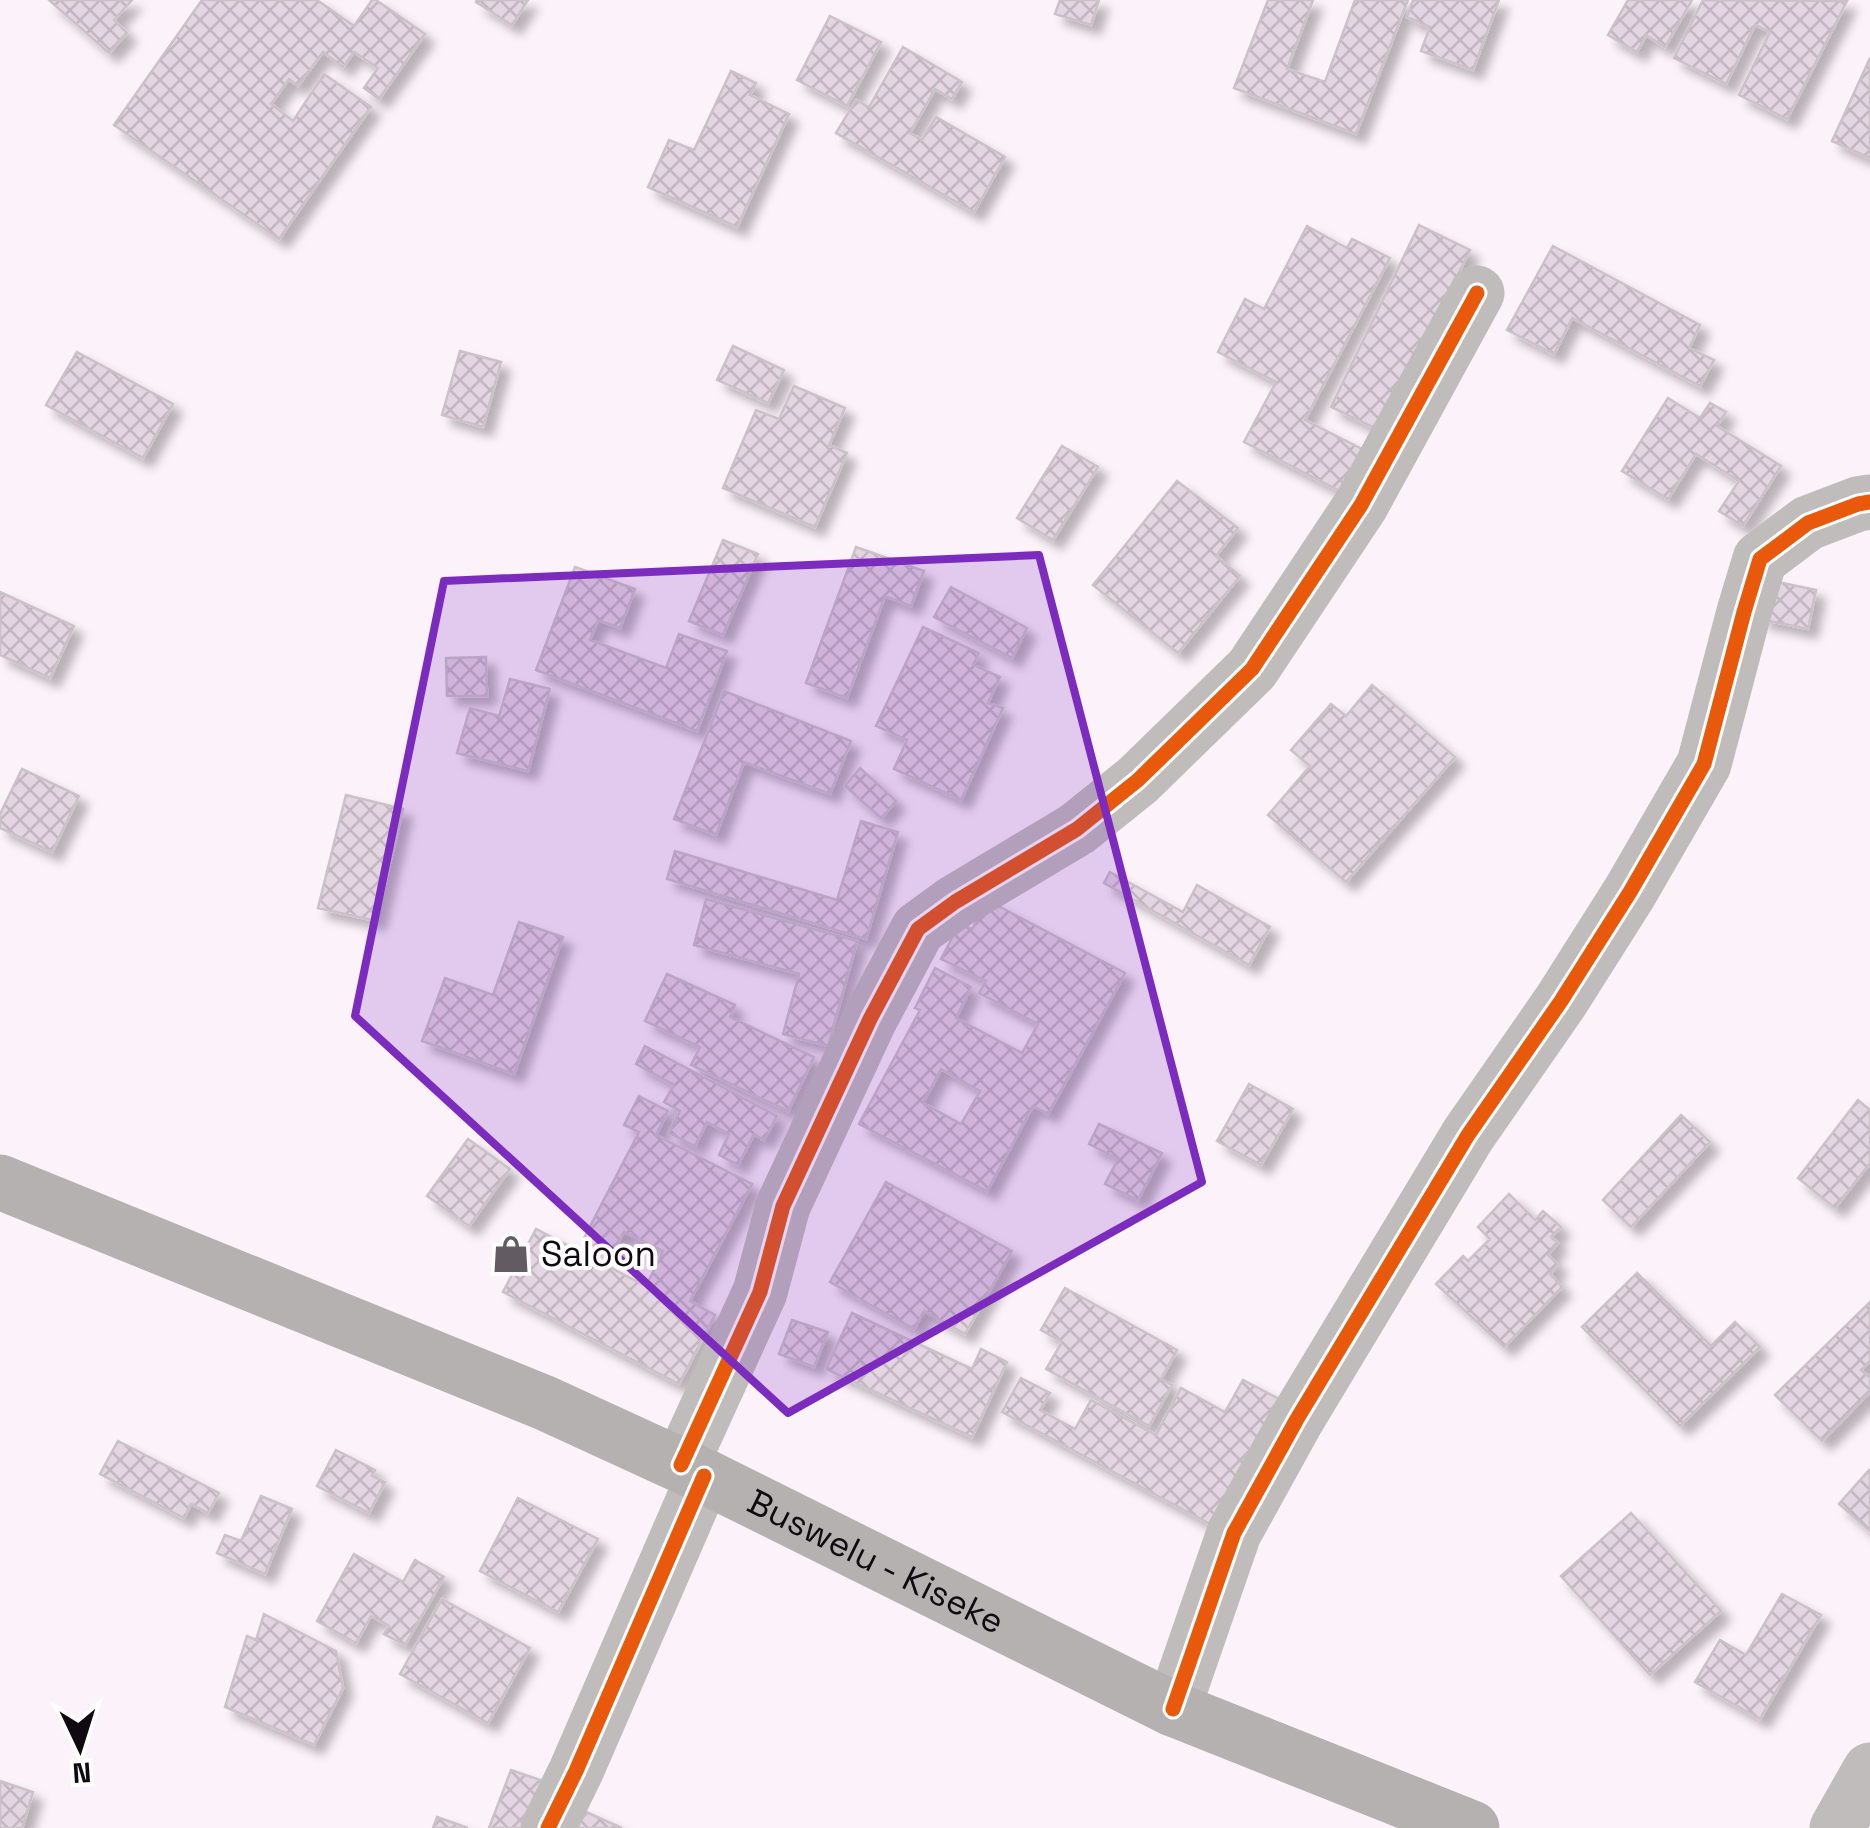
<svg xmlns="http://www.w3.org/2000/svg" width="1870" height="1828" viewBox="0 0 1870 1828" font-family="'Space Grotesk',sans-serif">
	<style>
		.building { fill: url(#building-cross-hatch); stroke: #cac2c8; stroke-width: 2.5; fill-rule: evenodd; filter: url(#shadow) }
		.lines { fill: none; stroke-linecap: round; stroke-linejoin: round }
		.street { stroke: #c0bcbc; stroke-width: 55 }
		.secondary { stroke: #b5b1b1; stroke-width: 55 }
		.cycleway-casing { stroke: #fff; stroke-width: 21 }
		.cycleway { stroke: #e8590c; stroke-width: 15 }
		.marked { fill: #7b2cbf; fill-opacity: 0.2; stroke: #7b2cbf; stroke-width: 8; stroke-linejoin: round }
		.labels { text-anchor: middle; stroke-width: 8; stroke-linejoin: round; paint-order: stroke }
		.poi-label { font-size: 35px; fill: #100a10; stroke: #fff; text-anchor: start }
		.street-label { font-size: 35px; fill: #100a10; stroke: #fff }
	</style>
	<defs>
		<pattern id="building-cross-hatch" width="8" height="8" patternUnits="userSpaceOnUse" patternTransform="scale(2.5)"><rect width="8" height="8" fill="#e4d5e2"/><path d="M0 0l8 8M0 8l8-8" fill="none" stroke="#c3b6c1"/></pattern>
		<filter id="shadow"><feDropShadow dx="9" dy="9" stdDeviation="5" flood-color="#0004"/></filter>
	</defs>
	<rect width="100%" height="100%" fill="#fcf2fa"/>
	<!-- building -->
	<path class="building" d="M 49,0 L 132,0 L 114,20 L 127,33 L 109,53 Z
		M 202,0 L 317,0 L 354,26 L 372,0 L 376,0 L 425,34 L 379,99 L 364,88 L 378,68 L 354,52 L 343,67 L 323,52 L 298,86 L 289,79 L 271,104 L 293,121 L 324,74 L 371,107 L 279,239 L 114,125 Z
		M 477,0 L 528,0 L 512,25 L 476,2 Z
		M 1060,0 L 1099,0 L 1091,25 L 1055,14 Z
		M 1268,0 L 1313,0 L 1287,69 L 1325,82 L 1355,0 L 1408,0 L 1356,134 L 1234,88 Z
		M 1413,0 L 1499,0 L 1473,70 L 1421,51 L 1430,27 L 1407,17 Z
		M 1628,0 L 1692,0 L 1665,47 L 1646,35 L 1637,52 L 1608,35 Z
		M 1703,0 L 1847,1 L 1787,119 L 1739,95 L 1770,32 L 1755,25 L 1726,84 L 1674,58 Z
		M 830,16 L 881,42 L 847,106 L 797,80 Z
		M 903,47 L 962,82 L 952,99 L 935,89 L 910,133 L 922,140 L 936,117 L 1005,157 L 974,212 L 836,133 L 856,100 L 869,107 Z
		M 1870,58 L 1870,158 L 1832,141 Z
		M 731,71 L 756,83 L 750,95 L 789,114 L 737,227 L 648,187 L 669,140 L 694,150 Z
		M 1419,225 L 1470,250 L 1381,431 L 1331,407 Z
		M 1307,226 L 1347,248 L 1352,239 L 1390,258 L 1305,420 L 1362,449 L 1340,491 L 1244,442 L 1276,382 L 1218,352 L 1245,299 L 1264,309 Z
		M 1553,246 L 1700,325 L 1689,348 L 1714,360 L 1700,386 L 1572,318 L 1554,354 L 1507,330 Z
		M 733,346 L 784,370 L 768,403 L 717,380 Z
		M 460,351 L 501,362 L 483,427 L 442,415 Z
		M 77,352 L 173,404 L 143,458 L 46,405 Z
		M 794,386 L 845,408 L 829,445 L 847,453 L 815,527 L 723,488 L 756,410 L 779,419 Z
		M 1668,398 L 1700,418 L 1710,403 L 1726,412 L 1717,426 L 1781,466 L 1743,526 L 1719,511 L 1739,481 L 1696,454 L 1668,499 L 1622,471 Z
		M 1062,446 L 1098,467 L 1053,540 L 1017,518 Z
		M 1177,481 L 1238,528 L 1216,556 L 1240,576 L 1178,653 L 1093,585 Z
		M 723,540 L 758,554 L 723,635 L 689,621 Z
		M 856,547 L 924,571 L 911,606 L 885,596 L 847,698 L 806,683 Z
		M 575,567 L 635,589 L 620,628 L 598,620 L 590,640 L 666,668 L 679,634 L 727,651 L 697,731 L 536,670 Z
		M 1768,580 L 1816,590 L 1808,629 L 1760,619 Z
		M 951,587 L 1027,628 L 1012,658 L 934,617 Z
		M 0,592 L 74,626 L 50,678 L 0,655 Z
		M 923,627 L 979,653 L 973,665 L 1000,677 L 988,703 L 1003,708 L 961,800 L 894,769 L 907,740 L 876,726 Z
		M 486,657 L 487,696 L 447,696 L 446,658 Z
		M 510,679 L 550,689 L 528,771 L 457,753 L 470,708 L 499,716 Z
		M 1372,685 L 1455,757 L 1346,882 L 1268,815 L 1310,766 L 1291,750 L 1331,704 L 1346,716 Z
		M 724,691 L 851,741 L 830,794 L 744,762 L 716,835 L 674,819 Z
		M 860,768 L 896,801 L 881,818 L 845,786 Z
		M 22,769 L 79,796 L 52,852 L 0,828 L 0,814 Z
		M 346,795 L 403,809 L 376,921 L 318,908 Z
		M 861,821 L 898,832 L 866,939 L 667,879 L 675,851 L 837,900 Z
		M 1110,872 L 1183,912 L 1197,885 L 1270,927 L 1249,965 L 1104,883 Z
		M 706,899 L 857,941 L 828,1046 L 783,1034 L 799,974 L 694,945 Z
		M 987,900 L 1125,973 L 1048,1114 L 1033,1106 L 987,1191 L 859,1124 L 920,1010 L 915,1008 L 935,968 L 971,987 L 956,1018 L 1022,1053 L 1038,1024 L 979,993 L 986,981 L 941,959 L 960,923 L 972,929 ZM 941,1069 L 980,1091 L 961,1124 L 923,1103 Z
		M 519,922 L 563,937 L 514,1074 L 422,1041 L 445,978 L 493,995 Z
		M 667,974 L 735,1005 L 730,1017 L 814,1057 L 788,1111 L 691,1065 L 700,1047 L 645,1021 Z
		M 645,1046 L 777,1116 L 764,1140 L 754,1134 L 738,1165 L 719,1155 L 729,1134 L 707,1122 L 695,1146 L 669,1133 L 680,1111 L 664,1102 L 674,1085 L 636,1064 Z
		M 1249,1084 L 1293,1109 L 1261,1165 L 1217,1141 Z
		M 639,1096 L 668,1111 L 656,1135 L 752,1184 L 690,1301 L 715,1315 L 679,1384 L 503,1292 L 536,1229 L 646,1286 L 663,1251 L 624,1232 L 611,1255 L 583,1240 L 639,1132 L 624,1125 Z
		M 1858,1100 L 1870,1110 L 1870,1163 L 1835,1208 L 1798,1178 Z
		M 1681,1115 L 1710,1142 L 1631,1227 L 1603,1200 Z
		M 1099,1124 L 1162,1153 L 1138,1200 L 1105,1184 L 1118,1159 L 1089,1144 Z
		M 468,1139 L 510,1169 L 469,1226 L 427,1196 Z
		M 886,1182 L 1012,1251 L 965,1334 L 924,1311 L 914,1329 L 830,1282 Z
		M 1509,1194 L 1535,1220 L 1543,1211 L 1561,1227 L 1551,1237 L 1558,1243 L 1548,1255 L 1558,1265 L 1550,1274 L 1562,1287 L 1504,1347 L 1436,1284 L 1463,1256 L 1468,1261 L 1490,1239 L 1478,1227 Z
		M 1637,1273 L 1711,1346 L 1735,1322 L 1760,1347 L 1680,1426 L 1582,1327 Z
		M 1065,1288 L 1177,1350 L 1161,1379 L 1172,1385 L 1149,1426 L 1046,1369 L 1062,1342 L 1041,1330 Z
		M 1870,1302 L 1870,1361 L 1861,1370 L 1870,1378 L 1870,1392 L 1822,1441 L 1775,1395 Z
		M 852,1313 L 972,1369 L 981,1349 L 1007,1362 L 972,1437 L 826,1369 Z
		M 792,1320 L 828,1332 L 814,1367 L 779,1354 Z
		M 1021,1378 L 1050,1393 L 1040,1410 L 1075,1429 L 1091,1400 L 1156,1435 L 1181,1388 L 1225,1412 L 1243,1380 L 1281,1400 L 1212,1525 L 1002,1412 Z
		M 118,1441 L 219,1493 L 208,1513 L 191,1504 L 184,1518 L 100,1474 Z
		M 336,1450 L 375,1470 L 372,1476 L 385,1482 L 369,1513 L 317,1486 Z
		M 1869,1470 L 1870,1470 L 1870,1531 L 1839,1504 Z
		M 261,1496 L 292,1509 L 265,1574 L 217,1553 L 225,1535 L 241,1541 Z
		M 518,1498 L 598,1539 L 558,1612 L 480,1571 Z
		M 1631,1513 L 1721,1611 L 1650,1675 L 1561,1576 Z
		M 354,1554 L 403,1582 L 415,1560 L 444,1577 L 405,1645 L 384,1634 L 389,1626 L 371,1616 L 356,1643 L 317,1621 Z
		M 1782,1594 L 1821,1615 L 1760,1719 L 1695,1682 L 1720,1640 L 1746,1655 Z
		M 442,1599 L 530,1648 L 488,1723 L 400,1674 Z
		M 264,1614 L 336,1651 L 343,1688 L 314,1745 L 225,1707 L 247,1636 L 256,1640 Z
		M 511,1770 L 546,1782 L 529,1828 L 489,1828 Z
		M 0,1781 L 33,1792 L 22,1828 L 0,1828 Z
		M 577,1808 L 622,1828 L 568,1828 Z
		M 437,1817 L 468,1828 L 433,1828 Z"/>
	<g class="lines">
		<!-- street -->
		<path class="street" d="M 681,1465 L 760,1292 L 783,1206 L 870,1019 L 918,929 L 955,902 L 1077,829 L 1138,780 L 1252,669 L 1361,505 L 1477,293
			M 1173,1709 L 1234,1533 L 1297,1419 L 1468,1135 L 1561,1001 L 1630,892 L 1704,764 L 1744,612 L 1760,559 L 1808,523 L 1858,504 L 1870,502
			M 548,1828 L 576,1771 L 704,1476
			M 1837,1828 L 1870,1770"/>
		<!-- secondary -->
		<path class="secondary" id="s1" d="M 0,1182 L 545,1403 L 704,1476 L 1173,1709 L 1472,1828"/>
		<!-- cycleway casing -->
		<g class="cycleway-casing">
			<path id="cycleway" d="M 681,1465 L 760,1292 L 783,1206 L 870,1019 L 918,929 L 955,902 L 1077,829 L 1138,780 L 1252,669 L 1361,505 L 1477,293
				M 1173,1709 L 1234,1533 L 1297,1419 L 1468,1135 L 1561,1001 L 1630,892 L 1704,764 L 1744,612 L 1760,559 L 1808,523 L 1858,504 L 1870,502
				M 548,1828 L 576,1771 L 704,1476"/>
		</g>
		<!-- cycleway -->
		<use href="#cycleway" class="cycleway"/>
	</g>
	<!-- marked area -->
	<path class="marked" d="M 1039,555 L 1202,1182 L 788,1413 L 355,1016 L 444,581 Z"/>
	<!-- icons -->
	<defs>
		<g id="shop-bare" transform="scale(3)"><path d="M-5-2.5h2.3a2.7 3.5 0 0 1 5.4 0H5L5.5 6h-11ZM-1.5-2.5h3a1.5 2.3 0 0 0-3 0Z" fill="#635b62" stroke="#fff" stroke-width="2.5" paint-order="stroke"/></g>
	</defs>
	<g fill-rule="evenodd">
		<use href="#shop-bare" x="511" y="1254"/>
	</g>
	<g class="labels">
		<!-- poi labels -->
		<g class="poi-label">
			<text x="541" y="1266">Saloon</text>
		</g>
		<!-- street labels -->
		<g class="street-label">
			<text dy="12" stroke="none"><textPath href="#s1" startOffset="955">Buswelu - Kiseke</textPath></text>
		</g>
	</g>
	<!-- north arrow -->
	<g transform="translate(80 1748) rotate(176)" stroke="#ffffff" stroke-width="8" paint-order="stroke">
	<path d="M0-8L18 38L0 25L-18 38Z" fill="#100a10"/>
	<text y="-15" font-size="28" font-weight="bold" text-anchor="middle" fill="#100a10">N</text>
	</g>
</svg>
